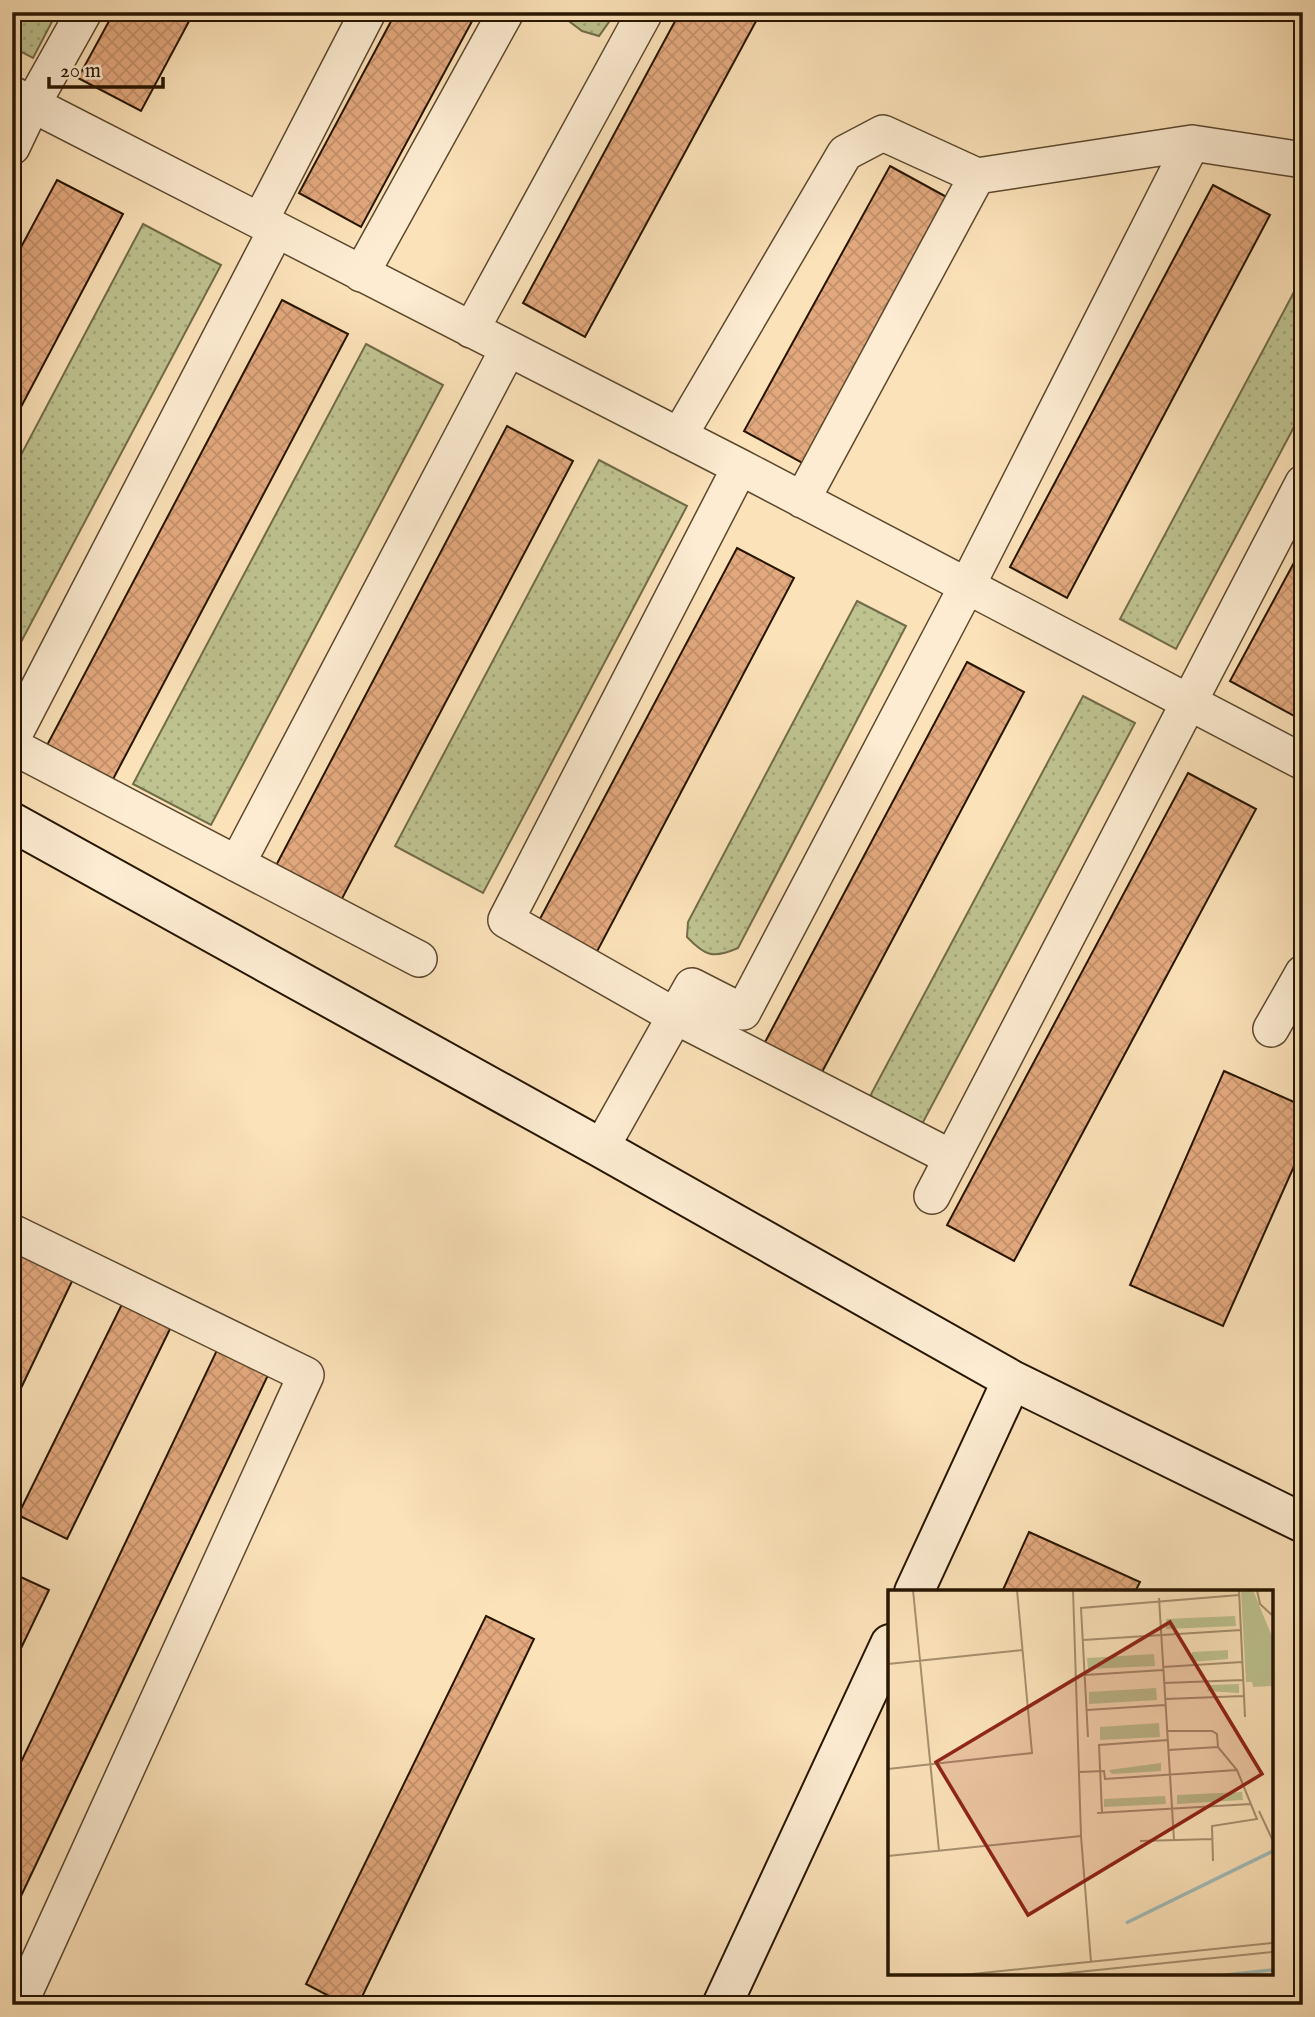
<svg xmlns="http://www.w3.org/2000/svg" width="1315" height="2017" viewBox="0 0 1315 2017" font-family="'IM FELL English',serif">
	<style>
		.grass { fill: url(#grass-dots); stroke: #726c48; stroke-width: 2 }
		.building { fill: url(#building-cross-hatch); stroke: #271500; stroke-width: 2 }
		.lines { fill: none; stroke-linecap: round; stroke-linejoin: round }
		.street-casing { stroke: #5c482e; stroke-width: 38 }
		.secondary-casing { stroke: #271500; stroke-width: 42 }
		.street { stroke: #fdecd2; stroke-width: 35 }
		.secondary { stroke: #fdecd2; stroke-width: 38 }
		.inset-river { fill: none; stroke: #a1bcb8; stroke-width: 3.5 }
		.inset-road { fill: none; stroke: #a7906f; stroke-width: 2 }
		.view { fill: #8f2418; fill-opacity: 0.15; stroke: #8f2418; stroke-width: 3.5 }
		.inset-edge { fill: none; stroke: #271500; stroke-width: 3.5 }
	</style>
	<defs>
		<pattern id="grass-dots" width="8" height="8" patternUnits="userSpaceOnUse" patternTransform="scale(1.75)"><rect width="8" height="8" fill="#bec390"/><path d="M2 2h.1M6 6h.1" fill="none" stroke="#a3a77a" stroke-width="1.8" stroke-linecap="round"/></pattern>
		<pattern id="building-cross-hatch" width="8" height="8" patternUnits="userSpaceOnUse" patternTransform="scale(1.75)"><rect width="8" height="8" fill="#e3a97e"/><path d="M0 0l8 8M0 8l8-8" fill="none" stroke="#c3916b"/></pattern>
	</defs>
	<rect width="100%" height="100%" fill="#fce2b9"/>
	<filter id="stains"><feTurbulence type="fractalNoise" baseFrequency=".00286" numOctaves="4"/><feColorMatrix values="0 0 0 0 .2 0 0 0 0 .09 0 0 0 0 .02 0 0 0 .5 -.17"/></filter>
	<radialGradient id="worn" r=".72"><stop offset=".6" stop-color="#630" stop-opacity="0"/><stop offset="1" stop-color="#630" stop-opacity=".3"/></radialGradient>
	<!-- grass -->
	<path class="grass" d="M 12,12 L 57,12 L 33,58 L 12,47 Z
		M 557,12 L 616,12 L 599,36 L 582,31 Z
		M 143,224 L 221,265 L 12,659 L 12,472 Z
		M 1303,275 L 1303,410 L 1176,649 L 1120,619 Z
		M 366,344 L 443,385 L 211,825 L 133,784 Z
		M 599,460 L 687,506 L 483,893 L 395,846 Z
		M 857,601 L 906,626 L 738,948 C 713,959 705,956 687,937 L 688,922 Z
		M 1083,696 L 1135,723 L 921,1126 L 869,1098 Z"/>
	<!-- building -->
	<path class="building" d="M 114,12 L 194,12 L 141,111 L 78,78 Z
		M 396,12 L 477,12 L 361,227 L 299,193 Z
		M 680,12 L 761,12 L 585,337 L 523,303 Z
		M 890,166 L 952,200 L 806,465 L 744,431 Z
		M 57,180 L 123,214 L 12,424 L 12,264 Z
		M 1213,185 L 1270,215 L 1067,598 L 1010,567 Z
		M 282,300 L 348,334 L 111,783 L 45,749 Z
		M 507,426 L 573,461 L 336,910 L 271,875 Z
		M 1303,546 L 1303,704 L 1296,717 L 1230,681 Z
		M 737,548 L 794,578 L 592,961 L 534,930 Z
		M 967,662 L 1024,692 L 821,1074 L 764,1044 Z
		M 1188,773 L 1256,809 L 1014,1261 L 947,1225 Z
		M 1224,1071 L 1303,1106 L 1303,1146 L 1223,1326 L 1130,1285 Z
		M 23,1251 L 75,1275 L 12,1407 L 12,1273 Z
		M 123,1302 L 172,1325 L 67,1539 L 18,1515 Z
		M 218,1348 L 269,1373 L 12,1915 L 12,1781 Z
		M 1029,1532 L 1140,1582 L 1135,1592 L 1002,1592 Z
		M 12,1573 L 49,1590 L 12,1667 Z
		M 486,1616 L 534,1639 L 358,2005 L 346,2005 L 306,1984 Z"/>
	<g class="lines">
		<!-- street casing -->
		<g class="street-casing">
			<path id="street" d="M 12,94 L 740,467 L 1303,762
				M 12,147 L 32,105 L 84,12
				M 260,221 L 368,12
				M 361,274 L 506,12
				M 471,330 L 645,12
				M 679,436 L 845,153 L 883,133 L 977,176
				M 740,467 L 506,920 L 675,1016 L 952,1158
				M 802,500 L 977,176 L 1192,143 L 1303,160
				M 12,739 L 276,230
				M 12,746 L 419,959
				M 237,864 L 508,349
				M 1271,1029 L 1303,973
				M 601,1148 L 692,986 L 743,1012 L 967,586 L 1192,143
				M 932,1196 L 1303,483
				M 12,1232 L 306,1375 L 19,2005"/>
		</g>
		<!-- secondary casing -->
		<g class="secondary-casing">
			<path id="secondary" d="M 12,822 L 601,1148 L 1012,1380 L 1303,1523
				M 914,1592 L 1012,1380
				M 722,2005 L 890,1644"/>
		</g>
		<!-- street -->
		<use href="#street" class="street"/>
		<!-- secondary -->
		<use href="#secondary" class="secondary"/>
	</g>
	<!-- overview -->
	<g transform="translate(888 1590)">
		<rect width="385" height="385" fill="#fce2b9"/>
		<path d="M 347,26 L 348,36 L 278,39 L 278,29 ZM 340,60 L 340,69 L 304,72 L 304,62 ZM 266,64 L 267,76 L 200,79 L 199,68 ZM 351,94 L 351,103 L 319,101 L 322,95 ZM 268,98 L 269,110 L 201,114 L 201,102 ZM 271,133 L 272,147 L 212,150 L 212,137 ZM 273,173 L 273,181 L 224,184 L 221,180 ZM 354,202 L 355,210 L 289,214 L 289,205 ZM 277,206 L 278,214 L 216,217 L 216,209 Z" fill="#bec390"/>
		<path d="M 365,0 L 385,49 L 385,96 L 365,97 L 364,92 L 358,92 L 353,1 Z" fill="#bec390"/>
		<path class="inset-river" d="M 238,333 L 385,261M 337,385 L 385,380"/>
		<path class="inset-road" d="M 25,0 L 51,261M 185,0 L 193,246 L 203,372M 351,0 L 357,127M 369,0 L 372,14 L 385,26M 271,8 L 286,250M 195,50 L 353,40M 0,74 L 135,60M 275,77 L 354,72M 197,85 L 275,80M 276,93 L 355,90M 277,109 L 356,106M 199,120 L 277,115M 279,141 L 324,141 L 329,144 L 330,157M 200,147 L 193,18 L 351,5M 280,160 L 330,157 L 349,180 L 369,229 L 324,236 L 325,271M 0,179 L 144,163 L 129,0M 191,182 L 216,181 L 217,189 L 349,180M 371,221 L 385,251M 209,223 L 363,214M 214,223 L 211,155 L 280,150M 252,251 L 325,249M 0,266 L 193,246M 75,385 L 385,353M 161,385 L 385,362"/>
		<path class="view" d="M 282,32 L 374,184 L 140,325 L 48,172 Z"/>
		<rect width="385" height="385" class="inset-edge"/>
	</g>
	<!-- margin -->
	<rect width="1315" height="2017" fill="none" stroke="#fce2b9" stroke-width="42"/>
	<rect x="14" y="14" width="1287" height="1989" fill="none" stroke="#271500" stroke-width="3.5"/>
	<rect x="21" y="21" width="1273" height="1975" fill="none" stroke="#271500" stroke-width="2"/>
	<!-- scale -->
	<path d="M49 77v10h114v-10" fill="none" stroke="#271500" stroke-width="3.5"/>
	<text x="60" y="77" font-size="21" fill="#271500" stroke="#fdecd2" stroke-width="5" paint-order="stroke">20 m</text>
	<rect width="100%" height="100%" filter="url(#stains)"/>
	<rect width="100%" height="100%" fill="url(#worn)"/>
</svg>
